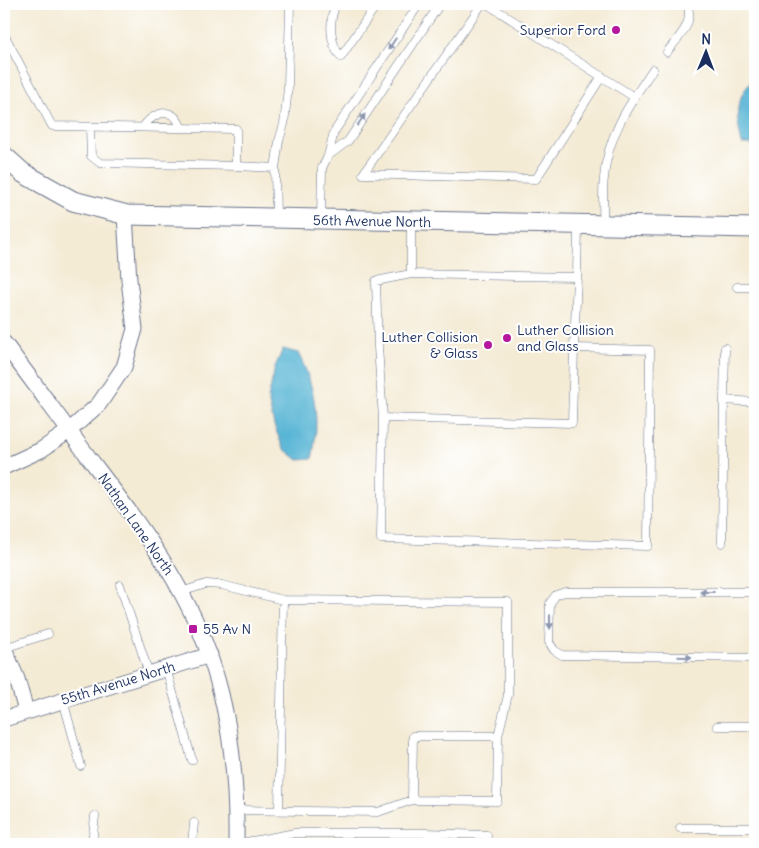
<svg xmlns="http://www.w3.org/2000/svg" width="759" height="848" viewBox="0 0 759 848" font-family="Delius,sans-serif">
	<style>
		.water { fill: #55b4d4; stroke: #387299 }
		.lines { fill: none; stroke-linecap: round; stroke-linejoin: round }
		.service-casing { stroke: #677188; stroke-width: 9 }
		.minor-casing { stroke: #677188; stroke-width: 17 }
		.tertiary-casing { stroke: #677188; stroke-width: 21 }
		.service { stroke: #fff; stroke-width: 8 }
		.minor { stroke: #fff; stroke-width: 15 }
		.tertiary { stroke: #fff; stroke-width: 19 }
		.oneway { fill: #8d97ae }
		.poi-dot { fill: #b5179e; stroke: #fff; stroke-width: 2 }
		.labels { text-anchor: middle; stroke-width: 4; stroke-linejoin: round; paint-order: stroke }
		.poi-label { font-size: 14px; fill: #1b2f5e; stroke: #fff; text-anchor: end }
		.street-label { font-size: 14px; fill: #1b2f5e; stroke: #fff }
	</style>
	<rect width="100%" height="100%" fill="#fff"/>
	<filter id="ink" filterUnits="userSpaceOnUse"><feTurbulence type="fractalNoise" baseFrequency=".02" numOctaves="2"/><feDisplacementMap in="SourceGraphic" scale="10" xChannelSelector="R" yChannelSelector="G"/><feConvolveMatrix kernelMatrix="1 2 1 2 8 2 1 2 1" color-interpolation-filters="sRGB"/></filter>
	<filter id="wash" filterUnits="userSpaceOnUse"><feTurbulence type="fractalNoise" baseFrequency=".0096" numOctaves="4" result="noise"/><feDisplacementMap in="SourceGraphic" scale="20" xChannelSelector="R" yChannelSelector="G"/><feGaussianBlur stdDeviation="1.12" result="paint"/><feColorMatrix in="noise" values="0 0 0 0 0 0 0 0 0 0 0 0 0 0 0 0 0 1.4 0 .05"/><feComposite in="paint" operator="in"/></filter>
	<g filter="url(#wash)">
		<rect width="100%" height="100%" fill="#f4ebd5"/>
		<!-- water -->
		<path class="water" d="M 755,77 L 755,144 L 742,144 C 736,114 733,101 755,77 Z
			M 283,349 L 298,353 C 316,388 320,421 312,459 L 298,460 L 283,448 L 274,425 L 268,399 L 275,367 Z"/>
	</g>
	<g filter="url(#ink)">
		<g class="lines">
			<!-- service casing -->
			<g class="service-casing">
				<path id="service" d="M 336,4 C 329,20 329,44 341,57 L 377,4
					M 482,4 L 363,174 L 536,179 L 602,76
					M 487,4 L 634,97
					M 4,34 L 52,126 L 236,129 L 236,166 L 275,168
					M 667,52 C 678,38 695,23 687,4
					M 90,127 L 91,156 L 100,163 L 236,166
					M 143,127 C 149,118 164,107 175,117 C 178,120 180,125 182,128
					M 328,156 L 348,141 L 440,4
					M 276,218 L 275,168 L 279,141 L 284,124 L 288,88 L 290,4
					M 321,218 L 322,168 L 328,156 L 334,132 L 419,4
					M 411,222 L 411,274 L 577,277 L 578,225
					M 603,225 C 604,209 602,193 604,178 C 607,136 630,103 653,69
					M 411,274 L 376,281 L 378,347 L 383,418 L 381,539 L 648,546 L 650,350 L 574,348 L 577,277
					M 737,287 L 755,287
					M 725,348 L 724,400 L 755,402
					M 383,418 L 572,423 L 574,348
					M 722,543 L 724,400
					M 120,585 L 149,674
					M 181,592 L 206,584 L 222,585 L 283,600 L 508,602 L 508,695 L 498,736 L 497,801 L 412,800 L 378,812 L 236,810
					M 755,592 L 565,592 L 556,595 L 550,603 L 549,642 L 554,650 L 562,655 L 755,658
					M 4,648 L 48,634
					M 166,668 L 192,760
					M 63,700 L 81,766
					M 717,726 L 755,726
					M 412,800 L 413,736 L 498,736
					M 279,810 L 283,600
					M 680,828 L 755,828
					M 92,844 L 95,816
					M 192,844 L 194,823
					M 236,844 L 295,833 L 426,833 L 487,835 L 486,844"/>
			</g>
			<!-- minor casing -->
			<g class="minor-casing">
				<path id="minor" d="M 4,343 C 35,384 65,426 96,467 C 141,526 184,584 209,654 C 231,715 237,780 236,844
					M 4,467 L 41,450 L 69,431 L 99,404 L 124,367 L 135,329 L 129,280 L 125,215
					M 4,648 L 17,679 L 26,711
					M 4,719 L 210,655"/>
			</g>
			<!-- tertiary casing -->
			<g class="tertiary-casing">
				<path id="tertiary" d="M 4,156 L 23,173 L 73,201 L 127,215 L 755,228"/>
			</g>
			<!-- service -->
			<use href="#service" class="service"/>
			<!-- minor -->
			<use href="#minor" class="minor"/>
			<!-- tertiary -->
			<use href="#tertiary" class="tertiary"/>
		</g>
		<!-- one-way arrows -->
		<defs><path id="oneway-solid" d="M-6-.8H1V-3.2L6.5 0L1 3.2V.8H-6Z" transform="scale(1.25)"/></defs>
		<g class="oneway">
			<use href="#oneway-solid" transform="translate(392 44) rotate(124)"/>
			<use href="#oneway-solid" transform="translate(361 120) rotate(-56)"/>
			<use href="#oneway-solid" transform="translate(707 592) rotate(180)"/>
			<use href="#oneway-solid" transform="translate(550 622) rotate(90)"/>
			<use href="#oneway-solid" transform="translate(685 657) rotate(1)"/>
		</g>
	</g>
	<!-- markers -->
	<g class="poi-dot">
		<circle cx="616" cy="30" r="5"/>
		<circle cx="507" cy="338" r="5"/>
		<circle cx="488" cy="345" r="5"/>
		<rect x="188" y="624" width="10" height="10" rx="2.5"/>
	</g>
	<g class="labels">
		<!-- poi labels -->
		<g class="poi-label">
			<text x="606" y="35">Superior Ford</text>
			<text x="517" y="335" text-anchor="start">Luther Collision<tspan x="517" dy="16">and Glass</tspan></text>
			<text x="478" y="342">Luther Collision<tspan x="478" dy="16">&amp; Glass</tspan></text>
			<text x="203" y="634" text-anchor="start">55 Av N</text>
		</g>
		<!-- street labels -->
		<g class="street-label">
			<text transform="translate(372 221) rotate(1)" y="5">56th Avenue North</text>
			<text transform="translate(136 524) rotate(55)" y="5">Nathan Lane North</text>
			<text transform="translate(118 683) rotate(-17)" y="5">55th Avenue North</text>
		</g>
	</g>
	<!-- margin -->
	<rect width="759" height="848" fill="none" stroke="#fff" stroke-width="20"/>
	<!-- north arrow -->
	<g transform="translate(706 52) rotate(1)" stroke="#ffffff" stroke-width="4" paint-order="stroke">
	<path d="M0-4L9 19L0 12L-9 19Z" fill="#1b2f5e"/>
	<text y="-8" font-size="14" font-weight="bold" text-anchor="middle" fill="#1b2f5e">N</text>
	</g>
</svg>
